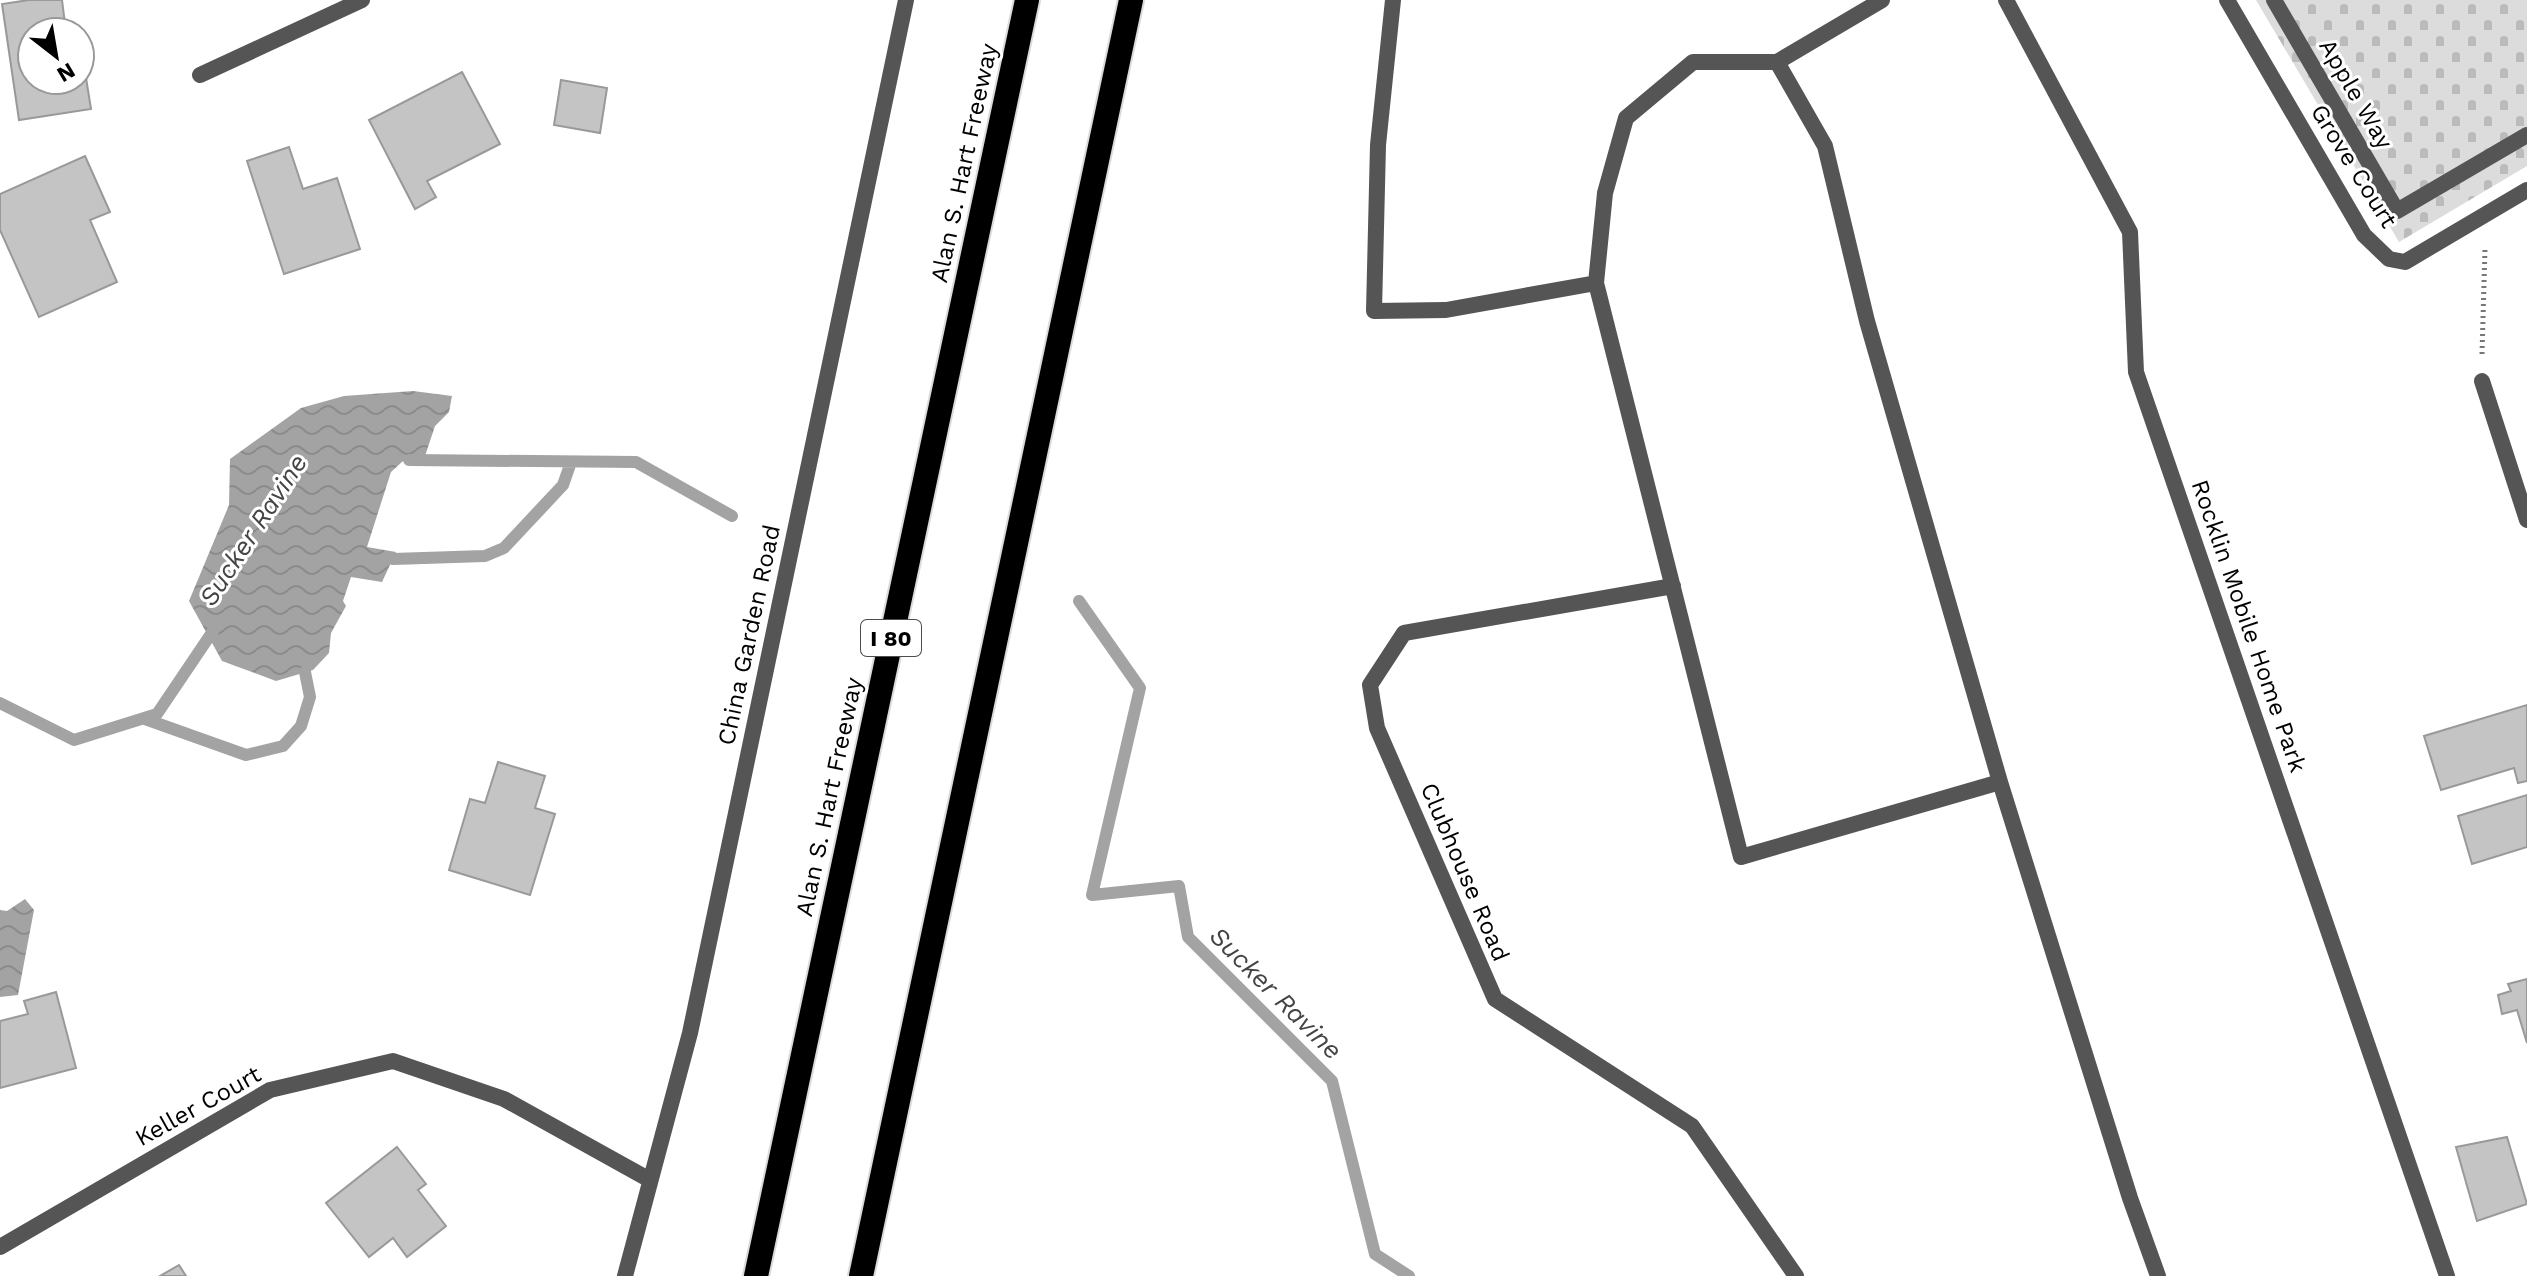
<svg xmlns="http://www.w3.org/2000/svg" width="2527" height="1276" viewBox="0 0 2527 1276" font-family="'Work Sans',sans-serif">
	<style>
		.cemetery { fill: url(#cemetery-stones) }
		.water { fill: url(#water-waves) }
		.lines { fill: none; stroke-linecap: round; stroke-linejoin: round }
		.stream { stroke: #a3a3a3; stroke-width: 12 }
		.building { fill: #c4c4c4; stroke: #999; stroke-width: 2 }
		.highway-casing { stroke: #dbdbdb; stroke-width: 28 }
		.path { stroke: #777; stroke-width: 5; stroke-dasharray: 2 4; stroke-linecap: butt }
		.lane { stroke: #555; stroke-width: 16 }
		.street { stroke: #555; stroke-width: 16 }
		.highway { stroke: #000; stroke-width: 24 }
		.labels { text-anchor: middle; stroke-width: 6; stroke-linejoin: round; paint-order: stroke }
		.shield { fill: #fff; stroke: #4c4c4c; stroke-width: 2 }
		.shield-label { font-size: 22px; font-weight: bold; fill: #000 }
		.street-label { font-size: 24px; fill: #000; stroke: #fff }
		.water-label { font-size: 26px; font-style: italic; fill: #444; stroke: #fff }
	</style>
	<defs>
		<pattern id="cemetery-stones" width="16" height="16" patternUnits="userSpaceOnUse" patternTransform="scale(2)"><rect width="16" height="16" fill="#dcdcdc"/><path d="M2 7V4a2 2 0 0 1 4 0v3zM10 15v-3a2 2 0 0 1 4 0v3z" fill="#bbb"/></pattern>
		<pattern id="water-waves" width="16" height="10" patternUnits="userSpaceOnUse" patternTransform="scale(2)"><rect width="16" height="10" fill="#a3a3a3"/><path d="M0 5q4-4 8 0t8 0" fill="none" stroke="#8b8b8b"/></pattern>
	</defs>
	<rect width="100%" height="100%" fill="#fff"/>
	<!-- cemetery -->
	<path class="cemetery" d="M 2256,0 L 2527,0 L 2527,166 L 2399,242 Z"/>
	<!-- water -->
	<path class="water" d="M 413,391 L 452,396 L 449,412 L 435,426 L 422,465 L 403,461 L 391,472 L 367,547 L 396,552 L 382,582 L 351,577 L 343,601 L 346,606 L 331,633 L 329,653 L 313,670 L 276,681 L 222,661 L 189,601 L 229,505 L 230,459 L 301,408 L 344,396 Z
		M 25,899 L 34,910 L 18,995 L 0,997 L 0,910 L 7,911 Z"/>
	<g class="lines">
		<!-- stream -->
		<path class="stream" d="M 409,460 L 636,462 L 732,516
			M 393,559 L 485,556 L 504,548 L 563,485 L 571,462
			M 1079,601 L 1140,688 L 1092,895 L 1179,886 L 1188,937 L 1332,1081 L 1375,1254 L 1409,1276
			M 0,703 L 74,740 L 157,714 L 217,625
			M 145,719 L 246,755 L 283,746 L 301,726 L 310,697 L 305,672"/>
	</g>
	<!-- building -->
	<path class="building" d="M 29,0 L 62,0 L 66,32 L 32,32 L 32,80 L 80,80 L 80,60 L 83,59 L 91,109 L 19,120 L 2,4 Z
		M 462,72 L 500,144 L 427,181 L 436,197 L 415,209 L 369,120 Z
		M 561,80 L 607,88 L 600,133 L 554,125 Z
		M 289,147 L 303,189 L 337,178 L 360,249 L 284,274 L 247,161 Z
		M 85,156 L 110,212 L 90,220 L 117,282 L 39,317 L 0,230 L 0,194 Z
		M 2527,705 L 2527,781 L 2518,783 L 2514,768 L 2441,790 L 2424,736 Z
		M 498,762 L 545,776 L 535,808 L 555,814 L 530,895 L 449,870 L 470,799 L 485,803 Z
		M 2527,795 L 2527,847 L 2472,864 L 2458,816 Z
		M 2527,979 L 2527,1043 L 2517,1010 L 2502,1014 L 2498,995 L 2511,991 L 2508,984 Z
		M 56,992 L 76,1068 L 0,1088 L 0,1021 L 28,1014 L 24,1001 Z
		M 2507,1137 L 2527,1204 L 2477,1221 L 2456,1147 Z
		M 397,1147 L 426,1184 L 418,1190 L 446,1226 L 407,1257 L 393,1238 L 369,1257 L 326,1203 Z
		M 179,1265 L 186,1276 L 160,1276 Z"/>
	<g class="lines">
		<!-- highway casing -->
		<g class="highway-casing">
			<path id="highway" d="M 756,1276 L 1027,0
				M 861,1276 L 1131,0"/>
		</g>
		<!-- path -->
		<path class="path" d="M 2482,354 L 2485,248"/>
		<!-- lane -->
		<path class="lane" d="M 2227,0 L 2364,235 L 2389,259 L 2405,262 L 2527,190
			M 2274,0 L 2397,211 L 2527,135"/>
		<!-- street -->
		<path class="street" d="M 1393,0 L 1378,145 L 1374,311 L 1446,310 L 1596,283
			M 2006,0 L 2130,232 L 2136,372 L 2447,1276
			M 1777,62 L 1882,0
			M 200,75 L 362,0
			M 2482,381 L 2527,520
			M 1673,586 L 1404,633 L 1370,685 L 1377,728 L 1495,999 L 1692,1126 L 1796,1276
			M 2000,782 L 1741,857 L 1596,283 L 1605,193 L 1626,118 L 1693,62 L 1777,62 L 1825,146 L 1867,321 L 2000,782 L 2130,1198 L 2158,1276
			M 0,1247 L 270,1090 L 393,1061 L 504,1099 L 650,1180
			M 625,1276 L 690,1033 L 906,0"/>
		<!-- highway -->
		<use href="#highway" class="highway"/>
	</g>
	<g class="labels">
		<!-- shield labels -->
		<rect class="shield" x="861" y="620" width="60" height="36" rx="6"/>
		<g class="shield-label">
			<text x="891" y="646">I 80</text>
		</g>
		<!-- street labels -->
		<g class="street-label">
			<text transform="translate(2356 94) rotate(60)" y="8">Apple Way</text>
			<text transform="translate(964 163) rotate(-78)" y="8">Alan S. Hart Freeway</text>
			<text transform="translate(2354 166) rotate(58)" y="8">Grove Court</text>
			<text transform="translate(2249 626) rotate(71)" y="8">Rocklin Mobile Home Park</text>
			<text transform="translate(749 635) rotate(-78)" y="8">China Garden Road</text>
			<text transform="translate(829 797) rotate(-78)" y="8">Alan S. Hart Freeway</text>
			<text transform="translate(1465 872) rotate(67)" y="8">Clubhouse Road</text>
			<text transform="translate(198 1106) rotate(-29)" y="8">Keller Court</text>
		</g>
		<!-- water labels -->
		<g class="water-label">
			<text transform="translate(253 530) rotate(-57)" y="9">Sucker Ravine</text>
			<text transform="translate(1276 993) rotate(45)" y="9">Sucker Ravine</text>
		</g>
	</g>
	<!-- north arrow -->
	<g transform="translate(56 56) rotate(149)"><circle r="38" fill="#ffffff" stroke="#999999" stroke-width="2"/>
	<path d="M0-6L14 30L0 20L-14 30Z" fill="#000000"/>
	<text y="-12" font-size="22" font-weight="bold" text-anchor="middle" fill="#000000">N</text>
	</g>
</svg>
